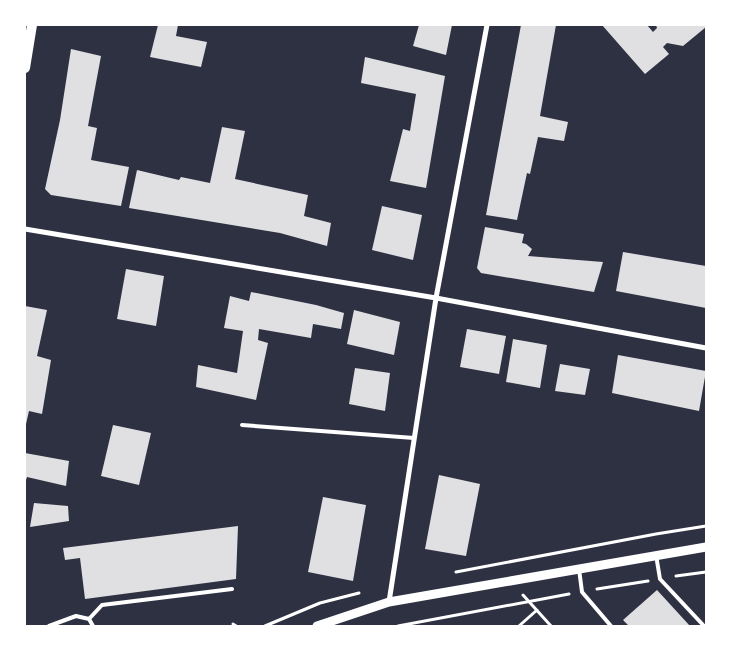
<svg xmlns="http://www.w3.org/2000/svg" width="731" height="651" viewBox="0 0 731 651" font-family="'IBM Plex Sans',sans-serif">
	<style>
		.building { fill: #e0e0e3 }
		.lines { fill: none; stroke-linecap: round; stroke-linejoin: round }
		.path { stroke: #fff; stroke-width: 3 }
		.service { stroke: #fff; stroke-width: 4 }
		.minor { stroke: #fff; stroke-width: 5 }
		.tertiary { stroke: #fff; stroke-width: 9 }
		.secondary { stroke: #fff; stroke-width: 10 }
	</style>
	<rect width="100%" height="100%" fill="#2d3142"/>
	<!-- building -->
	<path class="building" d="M 158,25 L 178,25 L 176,36 L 207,42 L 201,67 L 150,57 Z
		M 419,25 L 452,25 L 446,55 L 413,46 Z
		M 521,25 L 556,25 L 540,116 L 568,122 L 564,141 L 538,137 L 530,174 L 527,173 L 517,220 L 486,215 Z
		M 602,25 L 647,25 L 653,32 L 657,28 L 656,25 L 706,25 L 706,27 L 683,46 L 667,43 L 663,47 L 669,54 L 645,74 Z
		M 71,49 L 101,56 L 88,126 L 97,128 L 91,160 L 129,167 L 121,206 L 51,195 L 45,189 L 60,120 Z
		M 365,57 L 445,76 L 426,188 L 390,181 L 403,129 L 410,131 L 416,94 L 361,83 Z
		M 222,127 L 245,131 L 235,179 L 308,195 L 304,216 L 331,223 L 327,246 L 280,233 L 129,208 L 137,170 L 179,180 L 181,177 L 210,183 Z
		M 382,206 L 422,215 L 413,260 L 372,250 Z
		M 485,227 L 524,234 L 522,243 L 526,244 L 532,249 L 528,256 L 603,262 L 594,292 L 481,273 L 477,268 Z
		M 623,252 L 706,266 L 706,308 L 616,291 Z
		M 126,269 L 164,276 L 156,326 L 117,319 Z
		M 251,292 L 316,305 L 344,313 L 341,329 L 313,324 L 311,338 L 259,329 L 258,340 L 268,343 L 256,400 L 196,387 L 198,365 L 237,373 L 243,331 L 224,328 L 230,296 L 249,301 Z
		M 25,306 L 47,310 L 37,356 L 51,360 L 42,414 L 29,411 L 26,424 Z
		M 354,310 L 400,322 L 394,355 L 347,344 Z
		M 467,329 L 506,336 L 499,374 L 460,367 Z
		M 513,339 L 547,345 L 540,388 L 506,382 Z
		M 618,355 L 706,371 L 699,411 L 612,393 Z
		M 560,364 L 590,369 L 585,395 L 555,391 Z
		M 355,368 L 390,373 L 385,411 L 349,404 Z
		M 113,425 L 151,433 L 139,485 L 101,476 Z
		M 25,453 L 69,461 L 66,486 L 27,477 L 25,483 Z
		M 439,475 L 480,484 L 466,556 L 425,549 Z
		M 323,497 L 366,505 L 353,581 L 308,572 Z
		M 34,503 L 68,506 L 69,521 L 30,527 Z
		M 238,526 L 236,579 L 85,599 L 80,558 L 65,560 L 63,548 Z
		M 657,590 L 690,626 L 629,626 L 623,620 Z"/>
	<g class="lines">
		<!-- path -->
		<path class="path" d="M 456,572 L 656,534 L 706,526
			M 676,576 L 706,572
			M 597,589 L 648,581
			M 523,595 L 551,626
			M 233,624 L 236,626
			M 265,626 L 320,603 L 359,593
			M 398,626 L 569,594
			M 519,626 L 537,610"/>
		<!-- service -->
		<path class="service" d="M 242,425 L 414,438
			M 656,555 L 660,579 L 704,626
			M 579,569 L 582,592 L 611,626
			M 89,619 L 102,605 L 232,589
			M 49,626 L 76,616 L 89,619 L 93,626"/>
		<!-- minor -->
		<path class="minor" d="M 25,229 L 436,298 L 706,348
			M 389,602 L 436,298 L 487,25"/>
		<!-- tertiary -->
		<path class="tertiary" d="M 317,626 L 389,602 L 706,547"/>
		<!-- secondary -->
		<path class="secondary" d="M 25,68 L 32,25"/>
	</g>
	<!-- border -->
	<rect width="731" height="651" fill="none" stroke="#ffffff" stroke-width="52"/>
</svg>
